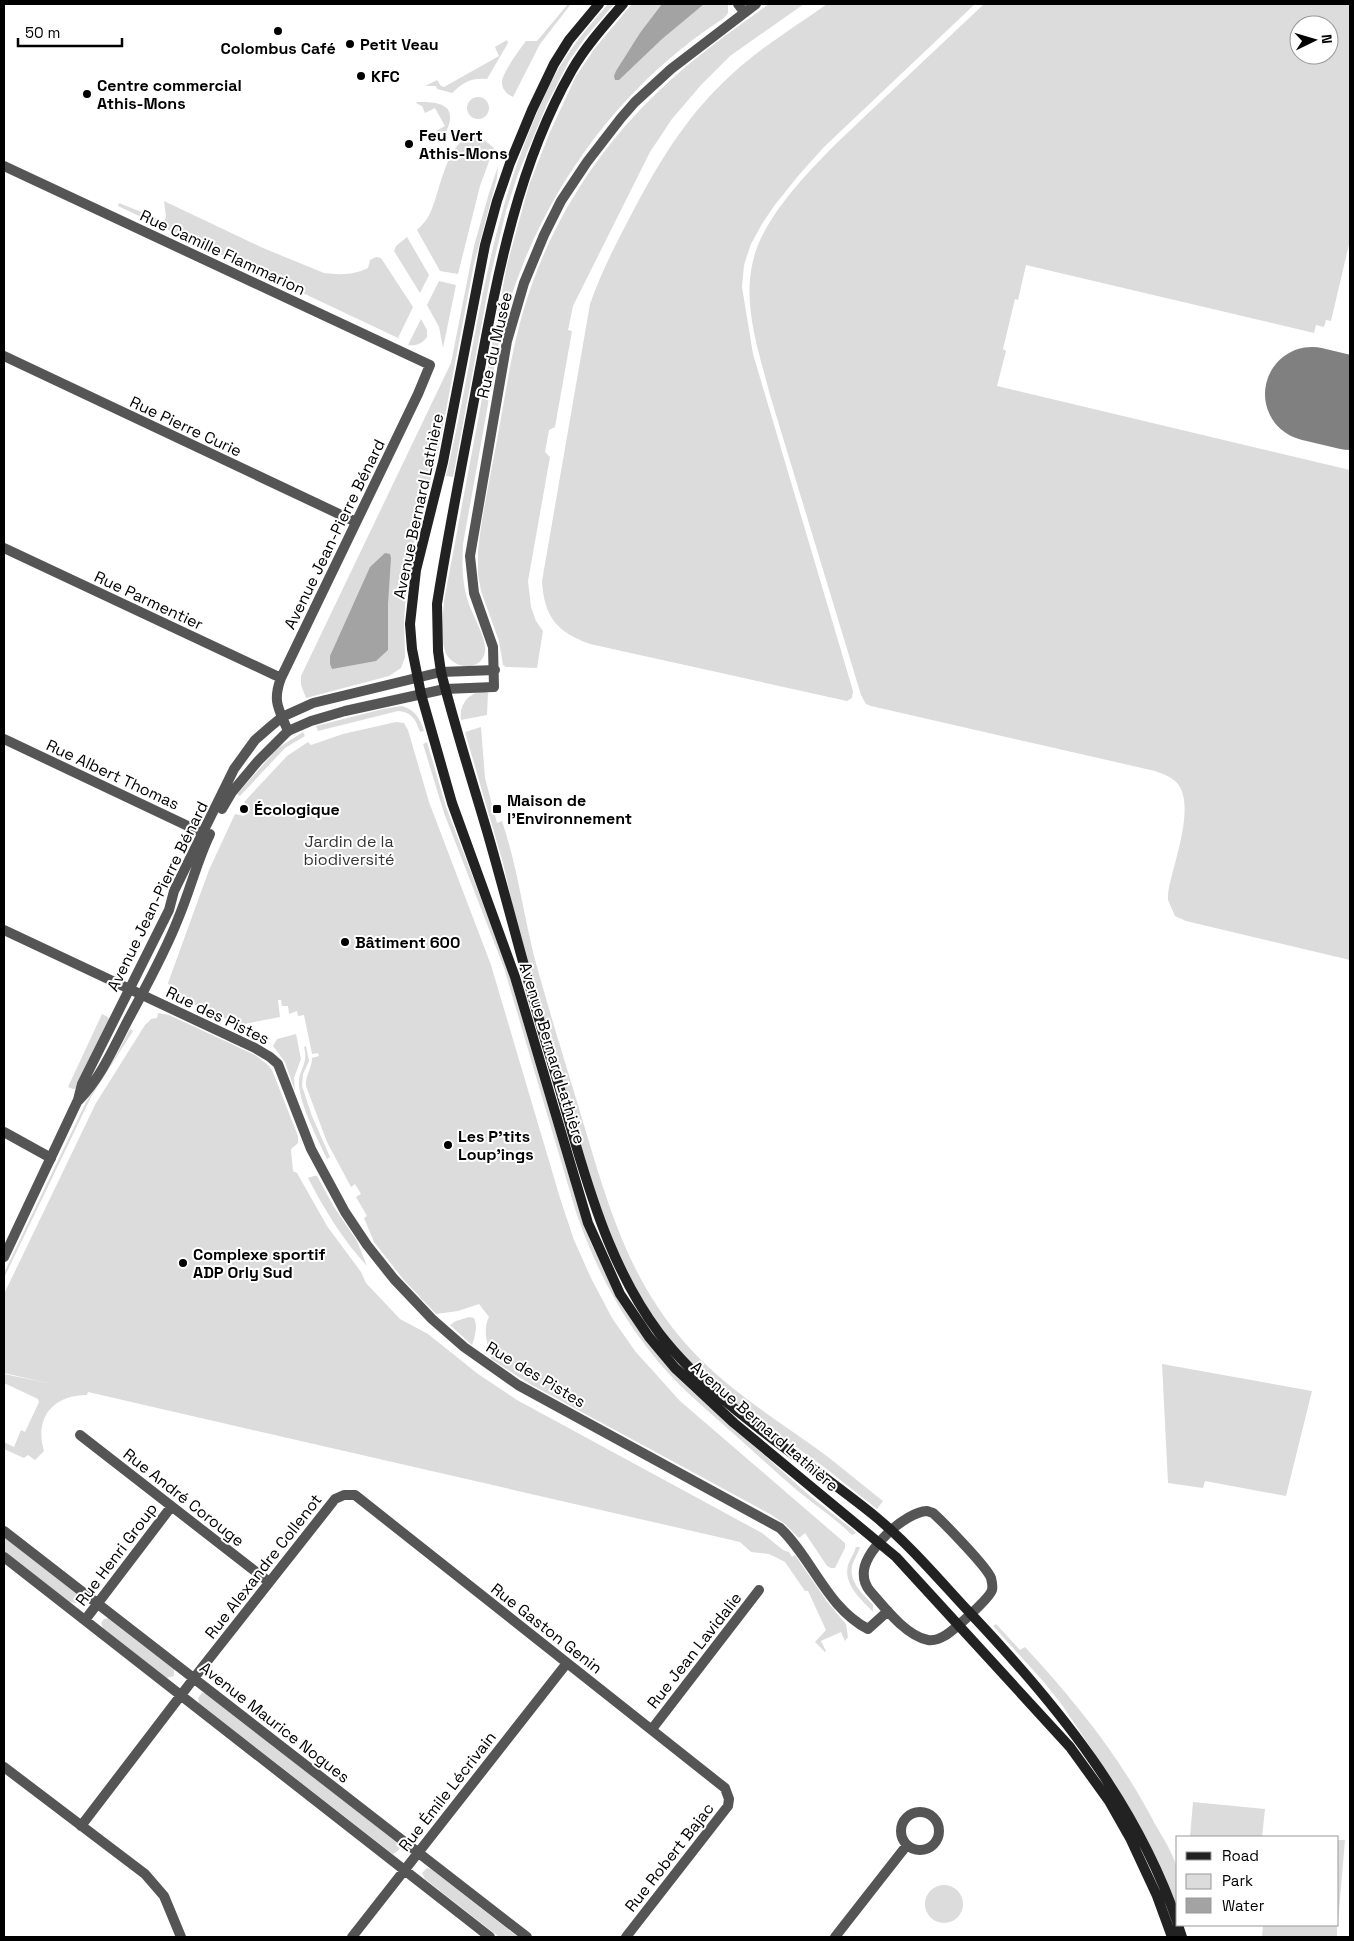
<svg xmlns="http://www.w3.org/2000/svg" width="1354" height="1941" viewBox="0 0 1354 1941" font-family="'Space Grotesk',sans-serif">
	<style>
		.green { fill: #dcdcdc; fill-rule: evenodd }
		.water { fill: #a3a3a3 }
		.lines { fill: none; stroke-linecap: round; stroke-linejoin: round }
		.runway { stroke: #808080; stroke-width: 94 }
		.minor { stroke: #555; stroke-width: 10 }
		.tertiary { stroke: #555; stroke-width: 10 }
		.secondary { stroke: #222; stroke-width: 10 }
		.poi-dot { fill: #000; stroke: #fff; stroke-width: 2 }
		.labels { text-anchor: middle; stroke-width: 4; stroke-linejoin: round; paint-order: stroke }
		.poi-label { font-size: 16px; font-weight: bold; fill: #000; stroke: #fff; text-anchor: start }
		.street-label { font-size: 16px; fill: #000; stroke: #fff }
		.park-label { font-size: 16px; fill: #333; stroke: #fff }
	</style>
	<rect width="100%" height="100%" fill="#fff"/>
	<!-- green -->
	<path class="green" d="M 568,4 L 571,4 L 540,44 L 513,97 C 507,94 502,90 502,82 C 502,73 520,49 526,41 L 537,41 Z
		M 608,4 L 614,4 L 585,38 L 569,61 L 547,104 L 518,174 L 506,211 L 491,274 L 453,477 L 446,476 C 474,361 483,247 528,135 C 539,108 551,78 568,54 C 580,36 594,20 608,4 Z
		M 632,4 L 728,4 L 728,13 L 724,18 C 618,86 539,196 505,317 C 497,347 492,379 487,410 C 479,455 471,500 463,544 C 462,563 462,583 468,601 C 472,615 487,638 485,652 C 481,673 451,669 445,651 C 440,636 443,616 444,601 L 507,265 L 529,185 L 550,132 L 576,76 L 595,48 Z
		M 769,4 L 804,4 L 730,56 L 701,85 L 672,119 L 650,152 L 573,306 L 568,330 L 572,331 L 555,427 L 549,430 L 545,452 L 550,457 L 528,581 L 531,607 L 536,621 L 543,631 L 537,668 L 506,667 L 503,665 L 499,641 L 481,591 L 478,574 L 478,552 C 482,511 492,470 499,429 C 507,385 513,342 527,299 C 553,218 600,146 662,88 C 695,57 733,30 769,4 Z
		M 827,4 L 975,4 L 824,147 L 798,176 L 774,206 L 762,224 L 751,244 L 744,265 L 742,287 L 753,354 L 853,691 L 852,698 L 847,701 L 590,644 C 557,632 544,617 542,581 L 590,304 C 603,267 622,232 640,198 C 669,145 695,106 741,66 C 768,43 799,24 827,4 Z
		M 984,4 L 1350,4 L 1350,240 L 1331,321 L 1326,320 L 1324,327 L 1316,325 L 1314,333 L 1026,265 L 1018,300 L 1015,299 L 1003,349 L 1006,351 L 997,386 L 1350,470 L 1350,960 L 1186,921 L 1175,916 L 1168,900 L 1168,894 C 1172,866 1196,808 1178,784 C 1172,777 1163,774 1155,771 L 871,706 L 866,704 L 861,695 L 770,395 C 759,352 742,305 753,261 C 765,206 839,141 879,103 C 914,70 949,37 984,4 ZM 1299,25 L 1329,25 L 1329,55 L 1299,55 Z
		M 507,40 L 508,43 L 487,79 C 471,78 464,82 452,93 L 437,89 L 436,86 L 425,86 L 437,80 L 441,86 L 444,87 L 499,56 L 495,47 Z
		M467 108a11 11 0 1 1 22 0a11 11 0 1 1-22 0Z
		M 417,102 C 449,101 459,110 442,140 L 436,131 L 445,126 L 435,108 L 425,113 L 422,106 L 416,103 Z
		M 469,137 L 482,138 L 494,148 L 480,186 L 458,274 L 440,271 L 417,230 C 423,224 428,219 431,211 C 440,191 446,145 469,137 Z
		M 498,166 L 497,178 L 474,264 L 438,452 L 414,543 L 408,570 L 404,620 L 405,657 L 401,668 L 389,676 L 306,698 L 301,685 L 301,676 L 451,363 L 474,246 L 489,193 Z
		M 164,201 L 263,248 L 324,273 C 339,275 354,275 368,268 L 370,260 L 376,257 L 381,258 L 413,307 L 398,338 L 118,206 L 119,203 L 164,221 L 166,217 Z
		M 407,237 L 429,275 L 420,293 L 394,251 L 396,246 Z
		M 439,281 L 456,285 L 443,348 L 439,327 L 427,305 Z
		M 421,319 L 427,330 L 427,337 C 422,344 416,346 408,345 Z
		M 485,691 L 488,693 L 487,715 L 461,720 C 459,704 469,692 485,691 Z
		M 402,706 C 415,710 420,718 424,731 L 420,732 C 416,720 412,712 398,711 L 318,731 L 316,726 L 383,709 Z
		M 396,722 L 404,723 L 408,730 L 429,802 L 491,965 L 560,1198 L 574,1240 L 591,1278 L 612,1318 L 635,1351 L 680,1401 L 845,1543 L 845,1548 L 835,1568 L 831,1568 L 827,1566 L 805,1533 L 799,1538 L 785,1524 L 770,1514 L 530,1384 L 491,1359 C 488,1344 482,1331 489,1317 L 479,1304 L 458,1311 L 436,1314 L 403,1279 L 374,1242 L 364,1218 L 367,1216 L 356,1197 L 361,1194 L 355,1184 L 351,1187 L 327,1142 L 306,1086 C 305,1076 312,1068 312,1058 L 319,1056 L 318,1053 L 312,1054 L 304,1015 L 298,1016 L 297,1011 L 289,1014 L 288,1006 L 282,1006 L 281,1000 L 278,1000 L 280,1017 L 239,1025 L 180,998 C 173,994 171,989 168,983 L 209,870 L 235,814 L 244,816 L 248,807 L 244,804 L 245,801 L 287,756 L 308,742 L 311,745 L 343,734 Z
		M 481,727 L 485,778 L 497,823 L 502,821 C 517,866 523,911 534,956 C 550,1015 569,1074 586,1132 C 610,1212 630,1280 686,1344 C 723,1386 768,1414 813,1446 C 837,1463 860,1483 883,1501 L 877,1509 L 824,1467 L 727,1397 L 690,1362 L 665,1334 L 633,1286 L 602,1219 L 519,934 L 503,863 L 465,732 Z
		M 303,732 L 305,736 L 285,748 L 240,796 L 237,794 L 278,748 Z
		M 427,742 L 446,807 L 505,961 L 582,1220 L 591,1243 L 616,1295 L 667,1366 L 684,1384 L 810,1496 L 853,1530 L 856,1533 L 852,1535 C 834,1517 810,1502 791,1485 C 766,1463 742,1441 717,1419 C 701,1405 685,1391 670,1375 C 626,1327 597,1273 576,1212 L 504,968 L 444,813 L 423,744 Z
		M 158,1013 L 169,1015 L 255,1055 L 267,1064 L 272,1070 L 298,1136 L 298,1143 L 291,1149 L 293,1171 L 297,1173 L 327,1226 L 361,1272 L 366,1283 L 400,1319 L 428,1334 L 478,1374 L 517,1400 L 762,1533 L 783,1550 L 789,1552 L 792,1557 L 795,1555 L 828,1603 L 846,1624 L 848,1637 L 845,1641 L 841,1632 L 821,1641 L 826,1651 L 825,1652 L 815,1642 L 826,1630 L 808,1591 L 805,1591 L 785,1562 L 769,1554 L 751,1552 L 740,1542 L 88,1392 L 87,1395 C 53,1395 34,1418 44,1451 L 35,1460 L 28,1455 L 24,1458 L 4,1449 L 4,1442 L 14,1447 L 21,1430 L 25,1432 L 39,1402 L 38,1399 L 4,1383 L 4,1374 L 48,1383 L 4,1373 L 4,1294 L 96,1103 L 145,1025 L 151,1019 L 157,1018 Z
		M 102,1014 L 108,1017 L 109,1020 L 77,1088 L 73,1089 L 68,1087 Z
		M 130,1029 L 133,1031 L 91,1097 L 4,1278 L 4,1273 L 86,1102 L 116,1056 Z
		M 296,1034 L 301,1059 L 294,1078 L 295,1091 L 285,1062 L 273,1046 L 277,1039 Z
		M 306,1046 L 309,1061 L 303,1074 L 302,1086 L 312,1116 L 330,1157 L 327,1159 C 317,1137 301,1108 299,1085 C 298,1069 309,1065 304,1047 Z
		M 314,1176 L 317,1176 L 334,1207 L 357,1241 L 367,1266 C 343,1240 324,1209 308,1178 Z
		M 469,1317 L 474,1318 C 478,1326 475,1337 472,1345 L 450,1325 L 456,1321 Z
		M 1162,1364 L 1312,1391 L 1286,1496 L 1205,1481 L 1203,1488 L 1168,1483 Z
		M 4,1536 L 79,1595 L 79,1600 L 76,1603 L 69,1602 L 4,1551 Z
		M 856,1547 L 860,1547 C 858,1554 854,1559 852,1566 C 849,1583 863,1594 873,1605 L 873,1612 C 861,1599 843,1585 848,1565 C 850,1559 854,1554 856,1547 Z
		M 109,1618 L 174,1669 L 174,1676 L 166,1678 L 103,1628 L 101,1623 L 104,1619 Z
		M 996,1624 L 1020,1650 L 1025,1647 C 1075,1701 1121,1758 1155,1824 C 1163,1838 1173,1853 1177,1868 C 1181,1880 1178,1898 1178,1910 L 1142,1831 L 1114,1782 L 1062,1705 L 1043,1681 L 993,1626 Z
		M 202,1693 L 206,1693 L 395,1841 L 400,1846 L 399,1850 L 393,1854 L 390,1852 L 199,1703 L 198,1698 Z
		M 1193,1802 L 1265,1809 L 1262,1837 L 1190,1837 Z
		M 1338,1840 L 1345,1840 L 1338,1922 Z
		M 427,1868 L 431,1869 L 518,1937 L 499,1937 L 425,1879 L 422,1873 Z
		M925 1904a19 19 0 1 1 38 0a19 19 0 1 1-38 0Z
		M 1263,1925 L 1337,1925 L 1337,1937 L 1262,1937 Z"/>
	<!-- water -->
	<path class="water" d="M 662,4 L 704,4 L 662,39 L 619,80 L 615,80 L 614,76 L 616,71 L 640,33 Z
		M 385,553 L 390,554 L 391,558 L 388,604 L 388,650 L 376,661 L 332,669 L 330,664 L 330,656 L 370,567 Z"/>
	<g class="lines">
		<!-- runway -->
		<path class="runway" d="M 1312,394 L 1350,403"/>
		<!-- minor -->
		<path class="minor" d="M 738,4 L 744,12
			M 4,166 L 430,365 L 418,394 L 281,678 C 272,702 279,709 288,731
			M 4,356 L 356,522
			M 4,548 L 281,678
			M 441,672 L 495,670
			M 445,689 L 494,687 L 493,647 L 474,593 L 470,556 L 507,341 L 524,283 L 544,235 L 561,201 L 587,162 L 621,118 L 635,102 L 671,69 L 756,4
			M 4,739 L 209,836
			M 4,930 L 255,1048 L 270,1057 L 278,1064 L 311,1149 L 345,1212 L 367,1245 L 394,1279 L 432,1319 L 464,1347 L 518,1385 L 780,1528 C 812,1558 827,1608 868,1629 L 888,1611
			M 4,1132 L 51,1158
			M 80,1435 L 269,1582
			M 927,1511 L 933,1513 C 944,1523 987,1567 991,1578 C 992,1582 993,1586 992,1590 C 989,1599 955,1629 946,1635 C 941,1638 934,1641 928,1640 C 906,1636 884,1607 870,1591 C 865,1585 863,1578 864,1570 C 867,1548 905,1512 927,1511 Z
			M 4,1531 L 527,1937
			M 4,1557 L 490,1937
			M 85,1620 L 171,1507
			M 652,1729 L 759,1590
			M 4,1767 L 145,1874 L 164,1896 L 181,1937
			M901 1831a19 19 0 1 1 38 0a19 19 0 1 1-38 0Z
			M 81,1826 L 201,1669 L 335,1499 L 344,1495 L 355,1495 L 725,1788 L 729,1799 L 728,1806 L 626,1937
			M 352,1937 L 567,1663
			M 835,1937 L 907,1845"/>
		<!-- tertiary -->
		<path class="tertiary" d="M 222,809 L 232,792 L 258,761 L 288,731 L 311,721 L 345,711 L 445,689
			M 79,1100 C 101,1077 113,1049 127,1022 C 145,988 164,955 178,919 C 190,891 197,861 210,834
			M 4,1257 L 78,1100 L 82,1084 L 169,910 L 174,891 L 234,769 L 255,740 L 270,727 L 282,717 L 313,703 L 441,672"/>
		<!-- secondary -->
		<path class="secondary" d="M 599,4 L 569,40 L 554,64 L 532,110 L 510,163 L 497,201 L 485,245 L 443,462 L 416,570 L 410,624 L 412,649 L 421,694 L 452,803 L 515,977 L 588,1223 L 620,1294 L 649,1337 L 675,1368 L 734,1423 L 896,1557 L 1070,1747 L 1109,1801 L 1130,1838 L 1157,1896 L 1172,1937
			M 623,4 C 605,25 586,46 572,70 C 515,170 496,283 475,395 C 462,464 448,534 437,604 L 438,651 L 441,672 C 455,728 473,783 489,838 C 507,901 523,964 541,1026 C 553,1065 564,1103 575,1142 C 595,1210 616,1275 659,1333 C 715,1406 805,1459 876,1517 C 911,1546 940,1581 971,1614 C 1057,1705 1137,1803 1178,1924
			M 1178,1925 L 1182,1937"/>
	</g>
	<!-- markers -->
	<g class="poi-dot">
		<circle cx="278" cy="31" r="5"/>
		<circle cx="350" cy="44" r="5"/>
		<circle cx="361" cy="76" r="5"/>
		<circle cx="87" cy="94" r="5"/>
		<circle cx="409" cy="144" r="5"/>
		<circle cx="244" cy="809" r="5"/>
		<rect x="492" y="804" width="10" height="10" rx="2.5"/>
		<circle cx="345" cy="942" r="5"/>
		<circle cx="448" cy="1145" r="5"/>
		<circle cx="183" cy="1263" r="5"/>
	</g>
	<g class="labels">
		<!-- poi labels -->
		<g class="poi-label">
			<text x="360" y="50">Petit Veau</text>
			<text x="278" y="54" text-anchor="middle">Colombus Café</text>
			<text x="371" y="82">KFC</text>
			<text x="97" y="91">Centre commercial<tspan x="97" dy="18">Athis-Mons</tspan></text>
			<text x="419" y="141">Feu Vert<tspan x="419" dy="18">Athis-Mons</tspan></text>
			<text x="507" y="806">Maison de<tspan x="507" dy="18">l'Environnement</tspan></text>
			<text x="254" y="815">Écologique</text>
			<text x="355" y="948">Bâtiment 600</text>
			<text x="458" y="1142">Les P'tits<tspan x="458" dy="18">Loup'ings</tspan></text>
			<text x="193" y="1260">Complexe sportif<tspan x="193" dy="18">ADP Orly Sud</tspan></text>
		</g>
		<!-- street labels -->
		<g class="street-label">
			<text transform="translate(223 252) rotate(25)" y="6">Rue Camille Flammarion</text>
			<text transform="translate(494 345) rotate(-77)" y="6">Rue du Musée</text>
			<text transform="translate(186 426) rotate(25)" y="6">Rue Pierre Curie</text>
			<text transform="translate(418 506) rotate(-78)" y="6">Avenue Bernard Lathière</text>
			<text transform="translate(334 534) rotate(-64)" y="6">Avenue Jean-Pierre Bénard</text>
			<text transform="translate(149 600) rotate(25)" y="6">Rue Parmentier</text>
			<text transform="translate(113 774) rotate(25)" y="6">Rue Albert Thomas</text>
			<text transform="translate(157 896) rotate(-64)" y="6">Avenue Jean-Pierre Bénard</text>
			<text transform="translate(218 1015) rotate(26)" y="6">Rue des Pistes</text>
			<text transform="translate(553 1053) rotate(73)" y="6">Avenue Bernard Lathière</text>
			<text transform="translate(536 1374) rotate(31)" y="6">Rue des Pistes</text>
			<text transform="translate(765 1426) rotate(41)" y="6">Avenue Bernard Lathière</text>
			<text transform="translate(184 1497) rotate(38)" y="6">Rue André Corouge</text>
			<text transform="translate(116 1554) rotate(-53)" y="6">Rue Henri Group</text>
			<text transform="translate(263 1566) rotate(-52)" y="6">Rue Alexandre Collenot</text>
			<text transform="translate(547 1628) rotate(38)" y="6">Rue Gaston Genin</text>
			<text transform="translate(694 1650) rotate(-52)" y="6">Rue Jean Lavidalie</text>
			<text transform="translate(275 1722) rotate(38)" y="6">Avenue Maurice Nogues</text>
			<text transform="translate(447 1791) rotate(-52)" y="6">Rue Émile Lécrivain</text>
			<text transform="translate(669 1857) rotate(-52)" y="6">Rue Robert Bajac</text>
		</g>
		<!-- park labels -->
		<g class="park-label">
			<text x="349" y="847">Jardin de la<tspan x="349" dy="18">biodiversité</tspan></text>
		</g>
	</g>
	<!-- border -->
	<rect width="1354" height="1941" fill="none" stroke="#000000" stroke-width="10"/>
	<!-- legend -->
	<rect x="1176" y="1836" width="162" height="90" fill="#ffffff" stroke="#999999"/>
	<rect x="1186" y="1852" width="25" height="8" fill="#222222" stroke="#999999"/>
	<text x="1222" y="1861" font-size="15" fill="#000000">Road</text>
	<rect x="1186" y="1874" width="25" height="15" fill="#dcdcdc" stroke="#999999"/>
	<text x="1222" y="1886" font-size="15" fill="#000000">Park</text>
	<rect x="1186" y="1898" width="25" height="15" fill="#a3a3a3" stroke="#999999"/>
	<text x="1222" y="1911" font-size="15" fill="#000000">Water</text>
	<!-- north arrow -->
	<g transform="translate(1314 40) rotate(85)"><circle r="24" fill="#ffffff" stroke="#999999"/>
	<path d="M0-4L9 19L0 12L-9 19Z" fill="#000000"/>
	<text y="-8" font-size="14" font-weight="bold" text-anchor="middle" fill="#000000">N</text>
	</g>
	<!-- scale -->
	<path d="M18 38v8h104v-8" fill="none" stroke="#000000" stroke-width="2.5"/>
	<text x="25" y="38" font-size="15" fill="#000000" stroke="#ffffff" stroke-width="4" paint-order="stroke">50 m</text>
</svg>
